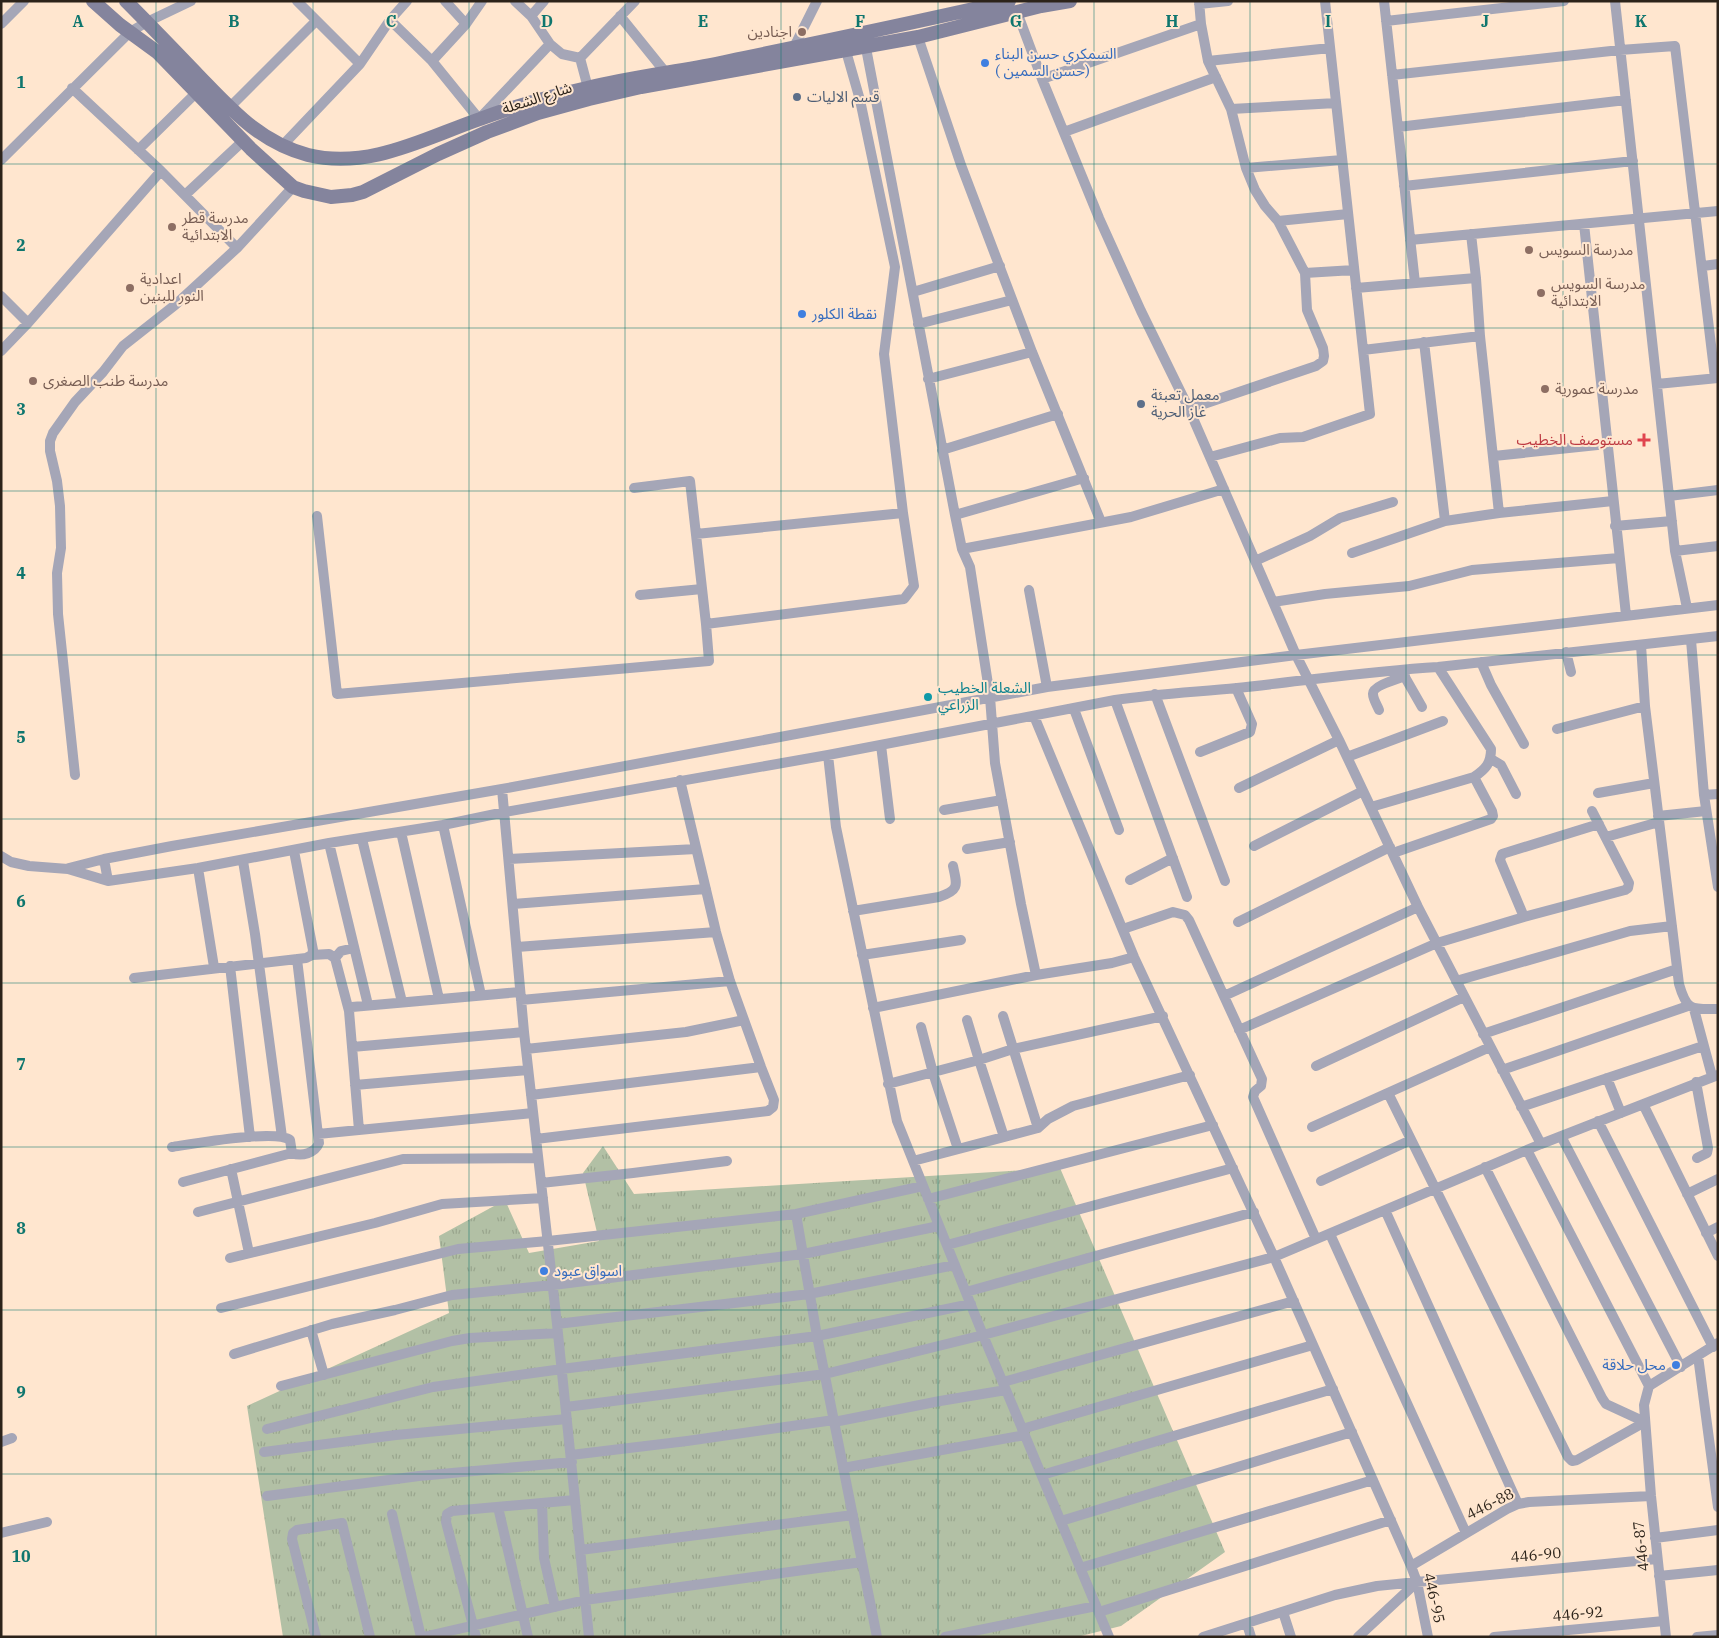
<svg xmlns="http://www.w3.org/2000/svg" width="1719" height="1638" viewBox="0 0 1719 1638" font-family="'IBM Plex Serif','Noto Sans Arabic',serif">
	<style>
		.grass { fill: url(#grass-tufts) }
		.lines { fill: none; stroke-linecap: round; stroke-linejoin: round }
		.minor { stroke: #a5a6b7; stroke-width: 10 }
		.secondary { stroke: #84849d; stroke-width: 14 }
		.grid { fill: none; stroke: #0f766e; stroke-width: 1; stroke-opacity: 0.55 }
		.education-dot { fill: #8d6e63; stroke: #ffe6cf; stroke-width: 2 }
		.shop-dot { fill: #3f7fe0; stroke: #ffe6cf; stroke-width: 2 }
		.service-dot { fill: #5c6f8a; stroke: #ffe6cf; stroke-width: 2 }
		.health-dot { fill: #e0444e; stroke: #ffe6cf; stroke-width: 2 }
		.culture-dot { fill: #0f9aa8; stroke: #ffe6cf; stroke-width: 2 }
		.labels { text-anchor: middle; stroke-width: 4; stroke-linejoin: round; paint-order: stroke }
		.education-label { font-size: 15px; fill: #785e54; stroke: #ffe6cf; text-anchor: start }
		.shop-label { font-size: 15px; fill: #366cbe; stroke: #ffe6cf; text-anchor: start }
		.service-label { font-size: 15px; fill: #4e5e75; stroke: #ffe6cf; text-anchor: start }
		.street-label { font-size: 15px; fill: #2c231a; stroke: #ffe6cf }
		.health-label { font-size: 15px; fill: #be3a42; stroke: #ffe6cf; text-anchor: end }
		.culture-label { font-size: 15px; fill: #0d838f; stroke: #ffe6cf; text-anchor: start }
		.grid-label { font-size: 16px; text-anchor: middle; font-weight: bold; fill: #0f766e; stroke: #ffe6cf; stroke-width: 4; stroke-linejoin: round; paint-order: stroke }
	</style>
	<defs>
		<pattern id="grass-tufts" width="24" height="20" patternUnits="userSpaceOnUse" patternTransform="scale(1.25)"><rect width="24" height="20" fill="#b2c0a5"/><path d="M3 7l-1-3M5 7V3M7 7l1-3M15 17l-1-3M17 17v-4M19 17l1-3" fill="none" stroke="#99a58d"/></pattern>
	</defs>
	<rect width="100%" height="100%" fill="#ffe6cf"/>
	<!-- grass -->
	<path class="grass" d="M 603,1146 L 634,1194 L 1060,1168 L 1225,1552 L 1121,1626 L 1077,1637 L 283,1637 L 247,1406 L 449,1313 L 439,1236 L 505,1200 L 529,1253 L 599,1241 L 583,1173 Z"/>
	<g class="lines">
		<!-- minor -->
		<path class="minor" d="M 297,1 L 360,64
			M 445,1 L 466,24
			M 515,1 L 531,16 L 550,44 L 562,54 L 580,58 L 588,88
			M 1384,1 L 1415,283
			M 1615,1 L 1675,551 L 1687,608
			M 1199,4 L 1228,1
			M 1017,12 L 1042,79 L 1099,218 L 1141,311 L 1189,409 L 1296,655 L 1339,740 L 1418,907 L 1541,1144
			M 531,16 L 544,1
			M 620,16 L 666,73
			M 390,20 L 432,61 L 479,119 L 550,44
			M 1386,21 L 1564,1
			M 1,24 L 24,1
			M 918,37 L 961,165 L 1032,352 L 1101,522
			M 794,47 L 817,1
			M 866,48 L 955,515 L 962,549 L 970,567 L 990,697 L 995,763 L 1021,904 L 1036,975 L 1112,963 L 1134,957
			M 580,58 L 635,1
			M 432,61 L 466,24 L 482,1
			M 1208,61 L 1330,48
			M 1392,75 L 1620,50 L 1675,46 L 1715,378
			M 1042,79 L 1201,24
			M 72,88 L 161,171 L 237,248
			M 229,108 L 316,21
			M 1231,109 L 1336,103
			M 1398,127 L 1626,100
			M 1064,132 L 1216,77
			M 282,146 L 360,64 L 390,20 L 407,1
			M 138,150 L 197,92
			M 1,160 L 130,32 L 147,22 L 191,1
			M 1246,168 L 1342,160
			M 1404,186 L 1633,161
			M 185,195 L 243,141
			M 1278,221 L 1348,214
			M 1584,224 L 1626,615
			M 1471,234 L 1476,278 L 1480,336 L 1499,513
			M 1410,240 L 1718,211
			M 1703,266 L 1718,264
			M 1305,273 L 1354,270
			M 1356,288 L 1476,278
			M 913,292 L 1000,266
			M 1,296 L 28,323
			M 918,324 L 1012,300
			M 1424,342 L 1445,521
			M 1363,350 L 1480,336
			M 1,351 L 28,323 L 161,171
			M 928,379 L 1032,352
			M 1657,384 L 1718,378
			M 1189,409 L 1316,366 L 1323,361 L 1324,356 L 1323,348 L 1307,310 L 1305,273 L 1278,221 L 1265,206 L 1255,190 L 1246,168 L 1231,109 L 1208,61 L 1201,24 L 1199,1
			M 942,450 L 1058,414
			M 1494,456 L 1607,444
			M 1210,457 L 1280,438 L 1303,437 L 1370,414 L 1325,1
			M 1669,496 L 1718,490
			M 955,515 L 1084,478
			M 317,516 L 337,694 L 709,661 L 706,624 L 690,481 L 634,488
			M 1615,526 L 1672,521
			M 696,534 L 903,513
			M 962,549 L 1131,517 L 1224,489
			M 1675,551 L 1718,546
			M 1352,553 L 1445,521 L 1499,513 L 1613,501
			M 1255,561 L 1310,536 L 1340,518 L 1393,502
			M 1029,590 L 1047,687
			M 640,595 L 702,589
			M 1273,602 L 1325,594 L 1409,586 L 1472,570 L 1619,558
			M 706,624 L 904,599 L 914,586 L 903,513 L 884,354 L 895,267 L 860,100 L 846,51
			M 1691,640 L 1704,795 L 1718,887
			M 1641,645 L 1645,706 L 1679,984 C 1687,1012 1692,1009 1718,1009
			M 1566,652 L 1571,672
			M 1481,662 L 1491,685 L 1524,744
			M 1402,672 L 1422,707
			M 1155,694 L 1225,881
			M 1115,700 L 1187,897
			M 1074,709 L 1119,830
			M 1379,710 C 1377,705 1373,699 1373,694 C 1372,686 1397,679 1405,676
			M 1034,716 L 1134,957 L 1274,1257 L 1411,1566 L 1417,1582 L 1428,1637
			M 1557,729 L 1645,706
			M 881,745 L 890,819
			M 1200,752 L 1250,732 L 1252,724 L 1236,688
			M 828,755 L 836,827 L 897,1121 L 983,1335 L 1109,1637
			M 1347,757 L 1443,721
			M 1491,759 L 1501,765 L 1516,794
			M 75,775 L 58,614 L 57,573 L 61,548 L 60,506 L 57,481 L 50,451 L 50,441 L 53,433 L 75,402 L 103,372 L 123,346 L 175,305 L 237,248 L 293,187
			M 1239,788 L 1339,740
			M 502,789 L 524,1032 L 557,1324 L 589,1637
			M 1598,793 L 1654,783
			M 1704,795 L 1718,794
			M 1371,807 L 1474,777 C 1486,769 1491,763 1491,749 L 1438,667
			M 944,810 L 1002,800
			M 1658,816 L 1706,811
			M 443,825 L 481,995
			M 401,832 L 439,999
			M 1606,837 L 1659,822
			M 362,839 L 402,1002
			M 329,843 L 368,1005
			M 1254,846 L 1363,791
			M 967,849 L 1010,842
			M 1393,853 L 1491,819 L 1493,816 L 1492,811 L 1474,777
			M 1,856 L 11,862 L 29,866 L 68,869 L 108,881 L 198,868 L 329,843 L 443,825 L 505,812 L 828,755 L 1115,700 C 1156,694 1196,692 1237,688 C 1304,681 1370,671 1438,667 L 1718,636
			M 104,859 L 108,881
			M 509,859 L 696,849
			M 243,861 L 255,934 L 282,1137
			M 69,868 L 104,859 L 172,846 L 502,789 L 1047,687 L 1296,655 L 1718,605
			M 198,868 L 214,967
			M 1130,880 L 1173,858
			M 513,904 L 706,889
			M 853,911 L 939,897 C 960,890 957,885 953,866
			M 1524,917 L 1500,860 L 1502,854 L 1599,824
			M 1238,922 L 1390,847
			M 1123,929 L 1173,912 L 1185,915 L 1189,920 L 1262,1079 L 1261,1086 L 1255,1091 L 1253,1097 L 1316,1239
			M 517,947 L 716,932
			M 312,955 L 329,954 L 335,958 L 349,1011
			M 862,955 L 961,940
			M 335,958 L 341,951 L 354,948
			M 230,966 L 250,1137
			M 134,978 L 306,958 L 312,955 L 313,950 L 294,851
			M 1456,981 L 1630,931 L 1672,926
			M 1224,996 L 1418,907
			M 521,1000 L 730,981
			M 873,1008 L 1036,975
			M 1694,1009 L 1712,1076
			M 1003,1016 L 1038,1128
			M 967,1020 L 979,1060 L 1004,1137
			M 921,1027 L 933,1073 L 958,1149
			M 1239,1030 L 1437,943 L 1524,917 L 1625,890 L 1628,888 L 1629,883 L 1592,811
			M 1483,1034 L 1677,969
			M 352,1047 L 524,1032
			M 526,1049 L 686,1032 L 744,1020
			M 1316,1066 L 1464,997
			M 1502,1070 L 1688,1006
			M 1607,1078 L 1621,1113
			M 1696,1082 L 1708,1148 L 1707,1153 L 1697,1158
			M 888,1084 L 979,1060 L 1013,1049 L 1163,1016
			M 355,1085 L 528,1070
			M 1388,1093 L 1568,1457 L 1572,1461 L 1577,1460 L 1645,1422
			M 531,1095 L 761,1067
			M 1643,1104 L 1718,1256
			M 1521,1107 L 1703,1046
			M 1598,1121 L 1713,1347
			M 1312,1127 L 1490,1047
			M 359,1130 L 349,1011 L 352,1007 L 520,992
			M 318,1134 L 533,1113
			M 1561,1136 L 1681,1367
			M 536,1139 L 768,1111 L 773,1107 L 774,1100 L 761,1067 L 730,981 L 716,932 L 680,780
			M 172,1147 C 192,1144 276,1129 290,1140 L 292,1153 C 302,1157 315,1153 319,1143 L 297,959
			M 1527,1150 L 1649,1386
			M 913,1161 L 1038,1128 L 1048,1119 L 1073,1106 L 1190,1075
			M 1485,1167 L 1602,1398 L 1606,1404 L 1645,1422
			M 231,1169 L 249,1253
			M 1321,1181 L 1411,1140
			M 183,1182 L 292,1153
			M 541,1183 L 633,1173 L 727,1161
			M 1687,1194 L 1718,1179
			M 928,1199 L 1213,1125
			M 1385,1210 L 1518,1504
			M 198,1212 L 403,1159 L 538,1158
			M 796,1214 L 817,1336 L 877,1637
			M 1706,1233 L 1718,1227
			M 1330,1234 L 1466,1533
			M 947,1245 L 1233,1168
			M 230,1258 L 375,1223 L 442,1204 L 543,1198
			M 966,1292 L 1254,1212
			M 221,1308 L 458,1249 L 548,1241 L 796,1214 L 923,1186
			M 557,1324 L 809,1294 L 955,1265
			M 311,1330 L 324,1375
			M 234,1354 L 332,1324 L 395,1310 L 452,1295 L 553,1285 L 803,1254 L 939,1226
			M 1698,1356 L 1718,1507
			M 1003,1382 L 1294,1301
			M 281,1386 L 452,1341 L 470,1338 L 558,1333
			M 566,1407 L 825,1374 L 983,1335 L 1274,1257 L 1541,1144 L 1718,1075
			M 834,1422 L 940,1401 L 1006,1390
			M 267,1429 L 433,1387 L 562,1369 L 817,1336 L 971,1304
			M 1022,1429 L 1313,1345
			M 1,1442 L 12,1438
			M 264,1452 L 396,1435 L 567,1419
			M 571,1455 L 687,1441 L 834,1420
			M 843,1468 L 1025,1435
			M 1042,1475 L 1333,1389
			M 267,1496 L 419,1476 L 572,1462
			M 542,1503 L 544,1558 L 555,1607
			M 498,1507 L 528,1637
			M 392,1514 L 421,1637
			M 1061,1521 L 1352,1432
			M 1,1533 L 47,1522
			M 1655,1538 L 1718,1530
			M 580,1550 L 853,1515
			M 1411,1566 L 1507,1509 L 1518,1504 L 1529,1502 L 1651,1496
			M 1080,1568 L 1373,1480
			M 1659,1576 L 1718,1570
			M 1099,1612 L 1391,1520
			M 1283,1612 L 1291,1637
			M 1247,1624 L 1251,1637
			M 316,1637 L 292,1539 L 293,1533 L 297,1530 L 342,1523 L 370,1637
			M 423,1637 L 585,1600 L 862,1562
			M 476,1637 L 446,1522 L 447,1514 L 452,1511 L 575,1500
			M 945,1637 L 1096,1606
			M 1203,1637 L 1335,1595 L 1377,1586 L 1417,1582 L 1657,1559
			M 1358,1637 L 1417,1582
			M 1494,1637 L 1664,1621
			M 1666,1637 L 1651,1496 L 1644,1405 L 1649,1386 L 1718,1343
			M 1697,1637 L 1718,1635"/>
		<!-- secondary -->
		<path class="secondary" d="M 93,1 L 120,25 L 157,52 L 251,149 L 293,187 L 304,191 L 331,197 L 352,195 L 363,192 L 438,154 L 487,132 L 538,113 L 589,99 L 641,87 L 918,37 L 1041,6 L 1070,1
			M 126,1 C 150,25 173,49 197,74 C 231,109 259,142 308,155 C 369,170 425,138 480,119 C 515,106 551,96 587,88 C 631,77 676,72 720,63 C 816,43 913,23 1009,1"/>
	</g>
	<!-- grid -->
	<path class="grid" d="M 156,1 L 156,1637M 313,1 L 313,1637M 469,1 L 469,1637M 625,1 L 625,1637M 781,1 L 781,1637M 938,1 L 938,1637M 1094,1 L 1094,1637M 1250,1 L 1250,1637M 1406,1 L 1406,1637M 1563,1 L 1563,1637M 1,164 L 1718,164M 1,328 L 1718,328M 1,491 L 1718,491M 1,655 L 1718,655M 1,819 L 1718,819M 1,983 L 1718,983M 1,1147 L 1718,1147M 1,1310 L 1718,1310M 1,1474 L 1718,1474"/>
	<!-- markers -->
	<g class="education-dot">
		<circle cx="802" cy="32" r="5"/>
		<circle cx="172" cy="227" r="5"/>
		<circle cx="1529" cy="250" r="5"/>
		<circle cx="130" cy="288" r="5"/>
		<circle cx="1541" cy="293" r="5"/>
		<circle cx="33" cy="381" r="5"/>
		<circle cx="1545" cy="389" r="5"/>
	</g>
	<g class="shop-dot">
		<circle cx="985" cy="63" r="5"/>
		<circle cx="802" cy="314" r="5"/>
		<circle cx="544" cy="1271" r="5"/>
		<circle cx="1676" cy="1365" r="5"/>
	</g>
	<g class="service-dot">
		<circle cx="797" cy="97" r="5"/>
		<circle cx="1141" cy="404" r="5"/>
	</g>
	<path class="health-dot" d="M1641.5 432.5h5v5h5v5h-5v5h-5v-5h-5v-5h5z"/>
	<circle class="culture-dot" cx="928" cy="697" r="5"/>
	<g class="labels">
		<!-- education labels -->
		<g class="education-label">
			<text x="792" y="37" text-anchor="end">اجنادين</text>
			<text x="182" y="223">مدرسة قطر<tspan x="182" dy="17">الابتدائية</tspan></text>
			<text x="1539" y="255">مدرسة السويس</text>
			<text x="140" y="284">اعدادية<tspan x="140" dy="17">النور للبنين</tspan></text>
			<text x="1551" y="289">مدرسة السويس<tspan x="1551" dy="17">الابتدائية</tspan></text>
			<text x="43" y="386">مدرسة طنب الصغرى</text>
			<text x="1555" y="394">مدرسة عمورية</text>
		</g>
		<!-- shop labels -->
		<g class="shop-label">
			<text x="995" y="59">السمكري حسن البناء<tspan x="995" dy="17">( حسن السمين)</tspan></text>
			<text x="812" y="319">نقطة الكلور</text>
			<text x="554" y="1276">اسواق عبود</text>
			<text x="1666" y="1370" text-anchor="end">محل حلاقة</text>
		</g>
		<!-- service labels -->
		<g class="service-label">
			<text x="807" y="102">قسم الاليات</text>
			<text x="1151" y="400">معمل تعبئة<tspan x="1151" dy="17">غاز الحرية</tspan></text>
		</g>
		<!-- street labels -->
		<g class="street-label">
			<text transform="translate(537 98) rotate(-18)" y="5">شارع الشعلة</text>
			<text transform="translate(1490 1504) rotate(-27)" y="5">446-88</text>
			<text transform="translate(1641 1546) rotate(-96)" y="5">446-87</text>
			<text transform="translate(1536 1555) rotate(-5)" y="5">446-90</text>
			<text transform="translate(1434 1598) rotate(77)" y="5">446-95</text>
			<text transform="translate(1578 1614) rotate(-5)" y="5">446-92</text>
		</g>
		<!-- health labels -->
		<g class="health-label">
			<text x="1633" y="445">مستوصف الخطيب</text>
		</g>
		<!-- culture labels -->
		<g class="culture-label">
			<text x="938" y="693">الشعلة الخطيب<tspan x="938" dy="17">الزراعي</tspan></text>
		</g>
	</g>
	<g class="grid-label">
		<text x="78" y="27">A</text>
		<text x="234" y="27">B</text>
		<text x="391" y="27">C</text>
		<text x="547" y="27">D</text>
		<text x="703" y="27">E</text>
		<text x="860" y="27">F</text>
		<text x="1016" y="27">G</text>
		<text x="1172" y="27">H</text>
		<text x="1328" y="27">I</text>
		<text x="1485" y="27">J</text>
		<text x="1641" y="27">K</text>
		<text x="21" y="88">1</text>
		<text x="21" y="251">2</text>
		<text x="21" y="415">3</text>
		<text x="21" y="579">4</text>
		<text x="21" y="743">5</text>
		<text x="21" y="907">6</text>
		<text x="21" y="1070">7</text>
		<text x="21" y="1234">8</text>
		<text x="21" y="1398">9</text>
		<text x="21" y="1562">10</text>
	</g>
	<!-- border -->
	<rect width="1719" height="1638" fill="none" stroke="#2c231a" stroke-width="5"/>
</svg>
